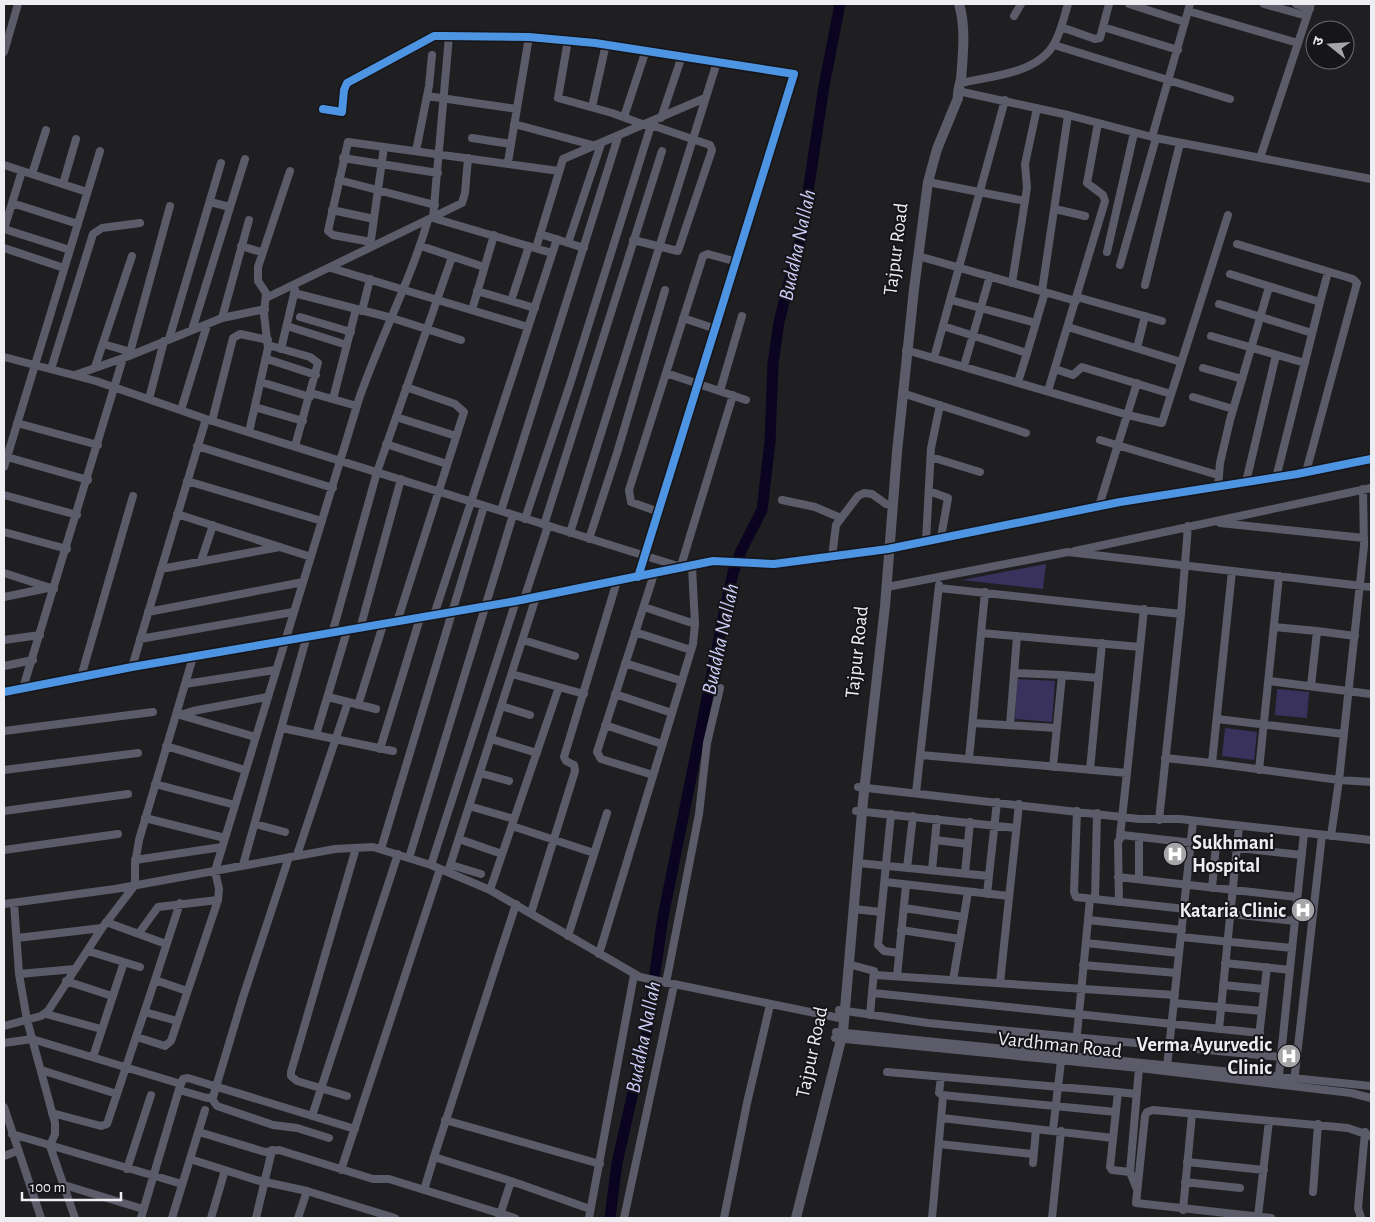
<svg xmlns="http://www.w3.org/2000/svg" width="1375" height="1222" viewBox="0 0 1375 1222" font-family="'Alegreya Sans','Noto Sans Devanagari',sans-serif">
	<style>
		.green { fill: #38325c }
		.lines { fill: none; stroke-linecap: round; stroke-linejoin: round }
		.river { stroke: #0a0420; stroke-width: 11 }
		.minor { stroke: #5c5b69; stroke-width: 8 }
		.major { stroke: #5c5b69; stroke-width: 10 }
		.cycleway-casing { stroke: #15151a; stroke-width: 11 }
		.cycleway { stroke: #4d94e3; stroke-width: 8 }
		.labels { text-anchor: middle; stroke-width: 4; stroke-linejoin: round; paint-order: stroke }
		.street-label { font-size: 20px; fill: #eeeef2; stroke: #15151a }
		.poi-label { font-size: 20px; font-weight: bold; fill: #eeeef2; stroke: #15151a; text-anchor: end }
		.water-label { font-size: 21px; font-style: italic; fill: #cfcdf7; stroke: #15151a }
	</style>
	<rect width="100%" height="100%" fill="#1f1f22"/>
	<!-- green -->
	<path class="green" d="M 1046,564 L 1043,589 L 962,580 Z
		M 1017,679 L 1055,681 L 1052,722 L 1015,719 Z
		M 1277,689 L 1309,692 L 1307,718 L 1275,715 Z
		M 1225,728 L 1257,732 L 1254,760 L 1222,756 Z"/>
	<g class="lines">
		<!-- river -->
		<path class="river" d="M 610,1218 L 617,1163 L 646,1035 L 663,917 L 725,609 L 733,573 L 741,551 L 762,510 L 770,442 L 773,363 L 779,322 L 802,232 L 824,86 L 840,4"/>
		<!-- minor -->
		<path class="minor" d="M 1129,4 L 1185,22
			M 1264,4 L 1307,16
			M 1296,4 L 1310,9
			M 1188,11 L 1298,43
			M 1014,16 L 1021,4
			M 1061,27 L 1095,39 L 1100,38 L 1109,4
			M 1103,27 L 1178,50
			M 449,36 L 433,218 L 552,253
			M 568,40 L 558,98 L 612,113 L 645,125
			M 1054,45 L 1230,99
			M 4,52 L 18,4
			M 961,83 C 991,76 1037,74 1054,44 C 1061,32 1064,17 1068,4
			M 958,91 L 1068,115 L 1156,138 L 1371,179
			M 427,96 L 517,109
			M 592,107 L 606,44
			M 323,109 L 342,112 L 344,90 L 347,83 L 423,42 L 434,36 L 443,36 L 529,37 L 595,43 L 794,74 L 638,577
			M 624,117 L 646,50
			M 661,118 L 682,56
			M 514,124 L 596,146
			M 1152,137 L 1190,4
			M 472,138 L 511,144
			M 416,151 L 429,86 L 432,55
			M 343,158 L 438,173
			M 1260,158 L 1311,4
			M 508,162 L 529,37
			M 4,165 L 87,192
			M 32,174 L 46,130
			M 339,180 L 435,205
			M 928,182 L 1025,201
			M 63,184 L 76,139
			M 210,202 L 230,207
			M 12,203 L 78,224
			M 1055,209 L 1085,216
			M 332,210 L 374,219
			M 4,229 L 70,250
			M 4,229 L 22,171
			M 540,234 L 584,248
			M 633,240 L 678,251 L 712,150 L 710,145 L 651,125
			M 371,242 L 333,235 L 328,231 L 348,142 L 559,171
			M 568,243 L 601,144
			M 1237,244 L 1353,279 L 1357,283 L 1306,472
			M 241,246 L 261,252
			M 421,246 L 484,267
			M 370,247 L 384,147
			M 4,248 L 64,268
			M 536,248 L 563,159 L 705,98
			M 1107,252 L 1134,133
			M 918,256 L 1076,301
			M 1120,265 L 1156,138
			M 331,268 L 528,327
			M 1230,274 L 1320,302 L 1276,478
			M 1012,283 L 1027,188 L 1025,164 L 1037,108
			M 1145,285 L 1180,143
			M 477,291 L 535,308
			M 1042,291 L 1068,115
			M 294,293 L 392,318 L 461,340
			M 1077,297 L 1162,321
			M 266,298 L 462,203 L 465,193 L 468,158
			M 951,300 L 1036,323
			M 511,301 L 529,246
			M 1320,302 L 1328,272
			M 1219,304 L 1312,333
			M 472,310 L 494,235
			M 362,311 L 370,279
			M 300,317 L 351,332
			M 222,318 L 249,220
			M 683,318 L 716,329
			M 287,326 L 347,345
			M 943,326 L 1027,353 L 1045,292
			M 1068,327 L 1181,362
			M 192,330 L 245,159
			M 1211,336 L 1305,363
			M 169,339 L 221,163
			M 103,344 L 131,352
			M 268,345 L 310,357 L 318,363 L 295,446
			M 1137,348 L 1145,316
			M 281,349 L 295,290
			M 906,350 L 1128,415 L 1162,423 L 1228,215
			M 129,356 L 170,206
			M 4,357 L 96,381 L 206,419 L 681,567
			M 934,358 L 1005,100
			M 267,359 L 316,375
			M 964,366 L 990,276
			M 95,367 L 132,256
			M 1203,368 L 1242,379
			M 51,369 L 93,234 L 102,228 L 140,223
			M 1055,369 L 1073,375 L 1082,367 L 1171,394
			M 666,373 L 746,400
			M 75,375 L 129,356 L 222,318 L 265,309
			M 261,382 L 310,397
			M 1018,382 L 1027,353
			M 720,391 L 742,316
			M 1048,391 L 1105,201 L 1103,195 L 1087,183 L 1098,123
			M 311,393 L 357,406
			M 902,393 L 1026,433
			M 1193,397 L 1233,409
			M 149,399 L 164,341
			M 333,399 L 356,309
			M 255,407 L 303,421
			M 181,410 L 207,325
			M 396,417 L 456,436
			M 212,421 L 233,338 L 240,334 L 268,340
			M 17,423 L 98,445
			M 249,432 L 268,348 L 264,314 L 266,293 L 258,281 L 258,267 L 290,171
			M 1100,440 L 1218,475
			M 386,444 L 447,464
			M 197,446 L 333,488
			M 7,457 L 88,480
			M 931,457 L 980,472
			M 4,467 L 100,151
			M 187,481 L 322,521
			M 1246,482 L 1276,355
			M 1218,487 L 1220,463 L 1230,420 L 1269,287
			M 929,491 L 948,498 L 941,537
			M 4,495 L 77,515
			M 782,500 L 815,507 L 841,518
			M 1099,506 L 1137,383
			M 501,511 L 618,137
			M 659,512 L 631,502 L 629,490 L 703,256 L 708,254 L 737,262
			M 177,514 L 311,557
			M 525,519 L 571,381 L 652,122
			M 1220,523 L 1364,538
			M 544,525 L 662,151
			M 4,532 L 67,549
			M 570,533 L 717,62
			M 589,539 L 617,453 L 665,290
			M 926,541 L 931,448 L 940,405
			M 1075,551 L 1371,488
			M 832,557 L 836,525 L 858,496 L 864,493 L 872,494 L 886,504
			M 201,561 L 213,525
			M 161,569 L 280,547
			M 680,569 L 733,395
			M 1232,571 L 1212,763 L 1339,780 L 1364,546 L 1363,489
			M 4,573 L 54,589
			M 887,587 L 1068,552 L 1371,587
			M 939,588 L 1181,614 L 1159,820
			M 4,597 L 48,588
			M 524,599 L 548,526
			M 644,607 L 695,624
			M 148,612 L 303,582
			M 1181,614 L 1188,526
			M 434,615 L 557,239
			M 397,622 L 464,412 L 455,404 L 406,387
			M 1274,627 L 1317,631 L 1311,686
			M 360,629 L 401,479
			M 1317,631 L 1355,636
			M 635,632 L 691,650
			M 981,633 L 1140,647
			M 332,634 L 377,472 L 452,257
			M 140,639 L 293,612
			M 4,640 L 40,635
			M 523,640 L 575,656
			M 625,663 L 682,681
			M 4,666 L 33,660
			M 132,667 L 206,419
			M 1014,673 L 1062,675 L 1053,767
			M 512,674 L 584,694
			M 1062,675 L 1099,678
			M 81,677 L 133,496
			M 1269,681 L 1371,694
			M 185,684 L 275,670
			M 23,688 L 123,358
			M 4,692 L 132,667 L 516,601 L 713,561 L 774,564 L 888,549 L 1120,502 L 1297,474 L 1371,459
			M 615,694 L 672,713
			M 328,697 L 376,709
			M 358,705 L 383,625
			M 501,706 L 530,715
			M 180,715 L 193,711 L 267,697
			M 180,715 L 255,737
			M 1217,719 L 1344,734
			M 973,723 L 1056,728
			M 605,725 L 662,744
			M 1010,725 L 1017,636
			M 282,728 L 393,751
			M 4,731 L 153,712
			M 316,735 L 347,631
			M 491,739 L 537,753
			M 166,746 L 245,770
			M 380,749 L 420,618
			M 921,755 L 1127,773 L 1144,609
			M 1165,758 L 1212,763
			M 969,759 L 985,592
			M 4,770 L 138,753
			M 1090,770 L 1102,643
			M 1259,770 L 1279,576
			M 480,773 L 509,781
			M 653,775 L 601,759 L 597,752 L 654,574
			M 155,784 L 235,805
			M 858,787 L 1139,819 L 1180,819 L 1371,840
			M 916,793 L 939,585
			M 469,806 L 514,819
			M 4,811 L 128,794
			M 856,811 L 1016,828
			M 1077,811 L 1074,892 L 1076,897 L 1295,921
			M 891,814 L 878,945 L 884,951 L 899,953
			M 145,818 L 225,838
			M 255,824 L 285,832
			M 512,826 L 594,853
			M 1120,836 L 1127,773
			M 1331,836 L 1339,780 L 1371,782
			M 459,839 L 502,854
			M 935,840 L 968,844
			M 381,849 L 484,506
			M 4,850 L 118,834
			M 297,855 L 348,702
			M 409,858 L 513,515
			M 135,860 L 222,847
			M 858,863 L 989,876
			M 243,865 L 306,639
			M 431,865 L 516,601
			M 451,865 L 481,874
			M 907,868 L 913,816
			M 932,870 L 937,819
			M 448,872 L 536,597
			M 965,873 L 970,822
			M 1118,877 L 1297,897
			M 1139,879 L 1139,837
			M 885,882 L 1009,896
			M 1212,888 L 1216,845
			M 490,890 L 559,687
			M 987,894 L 997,802
			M 1095,899 L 1097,813
			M 1119,902 L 1118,842 L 1122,835 L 1302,855
			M 14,903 L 19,974 L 27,1020 L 55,1123 L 55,1134 L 50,1146 L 75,1218
			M 180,903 L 155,980 L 187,991
			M 4,904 L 115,889 L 335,849 L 373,847 L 431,865 L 490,890 L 640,977 L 844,1019
			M 904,908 L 964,917
			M 854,909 L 881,912
			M 531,913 L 575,771 L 574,765 L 566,761 L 564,757 L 617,581
			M 1088,920 L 1182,930
			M 106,922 L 166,944
			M 901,930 L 960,939
			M 139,933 L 158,907 L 218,900
			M 568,936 L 607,813
			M 1181,937 L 1292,948
			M 17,938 L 102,928
			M 1086,943 L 1179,953
			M 88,951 L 140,967
			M 599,954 L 693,644 L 695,624 L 692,567
			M 1225,963 L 1290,970
			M 848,964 L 874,971 L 870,1015
			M 1083,965 L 1177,973
			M 19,974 L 75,969
			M 875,975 L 1175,995
			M 897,976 L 906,885
			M 953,980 L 968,892
			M 66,981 L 112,996
			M 666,983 L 699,814 L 707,743 L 720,688
			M 1000,983 L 1019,804
			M 1223,985 L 1264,989
			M 873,993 L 1260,1033
			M 1174,1003 L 1262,1011
			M 839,1010 L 928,1023 L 1281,1057
			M 145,1012 L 177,1021
			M 46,1014 L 101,1029
			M 4,1026 L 41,1016 L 48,1011 L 102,928 L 135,885 L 135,864 L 139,840 L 193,657
			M 1219,1029 L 1239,826
			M 836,1032 L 1371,1086
			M 137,1037 L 165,1046 L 171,1041 L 218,900 L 219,889 L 215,871 L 359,399 C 380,338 410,282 428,220
			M 835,1038 L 1139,1068 L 1351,1093 L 1371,1098
			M 4,1043 L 32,1039 L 181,1084 L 183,1079 L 188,1078 L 355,1129
			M 1257,1054 L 1267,967
			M 1075,1055 L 1090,899
			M 93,1057 L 124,962
			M 1167,1067 L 1193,821
			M 41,1070 L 117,1094
			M 887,1072 L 1118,1092 L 1110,1167 L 1112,1170 L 1130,1172
			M 1279,1075 L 1304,833
			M 941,1077 L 939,1093 L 942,1095 L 1116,1112
			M 1294,1082 L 1322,835
			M 179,1090 L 207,1098 L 213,1097 L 243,997 L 289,857
			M 1118,1092 L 1136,1094
			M 347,1096 L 297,1081 L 291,1076 L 291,1072 L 356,848
			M 212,1099 L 217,1106 L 273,1125 L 297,1128 L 329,1138
			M 4,1107 L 41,1218
			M 52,1113 L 101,1126 L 107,1124 L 155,980
			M 312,1116 L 398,854
			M 942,1118 L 1113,1138
			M 445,1120 L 600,1164
			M 1053,1130 L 1061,1061
			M 199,1132 L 265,1152 L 279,1150 L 373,1179 L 389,1179 L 515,1218
			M 12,1134 L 182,1184
			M 939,1144 L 1033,1154
			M 4,1156 L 17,1151
			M 190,1159 L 256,1180 L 307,1191
			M 1187,1162 L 1264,1170
			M 1033,1163 L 1036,1129
			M 127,1169 L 151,1095
			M 341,1170 L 440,869
			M 511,1181 L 590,1209
			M 1185,1182 L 1240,1188
			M 64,1185 L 143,1209
			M 1136,1187 L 1130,1172 L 1139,1068
			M 424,1190 L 434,1157
			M 1313,1192 L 1318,1124
			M 1183,1210 L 1192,1114
			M 1258,1216 L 1269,1121
			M 141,1218 L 180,1086
			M 172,1218 L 205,1110
			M 211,1218 L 225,1170
			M 256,1218 L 272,1150
			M 298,1218 L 307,1191 L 395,1218
			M 499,1218 L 511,1181 L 434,1157 L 516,904
			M 589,1218 L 634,975
			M 624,1218 L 674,985
			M 724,1218 L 747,1103 L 770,1005
			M 932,1218 L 943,1096
			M 1052,1218 L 1061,1131
			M 1271,1218 L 1136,1203 L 1145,1116 L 1147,1112 L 1153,1110 L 1348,1128 L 1371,1136
			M 1361,1218 L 1358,1208 L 1365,1132"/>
		<!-- major -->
		<path class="major" d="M 796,1218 L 843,1032 L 863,801 L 885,606 L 897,452 L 914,289 L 928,182 L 937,149 L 958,98 C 957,91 960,85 961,79 C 963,55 966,26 959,4"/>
		<!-- cycleway casing -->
		<g class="cycleway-casing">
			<path id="cycleway" d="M 323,109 L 342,112 L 344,90 L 347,83 L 423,42 L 434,36 L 443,36 L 529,37 L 595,43 L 794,74 L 638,577
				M 4,692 L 132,667 L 516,601 L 713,561 L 774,564 L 888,549 L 1120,502 L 1297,474 L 1371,459"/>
		</g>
		<!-- cycleway -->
		<use href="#cycleway" class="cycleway"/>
	</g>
	<!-- icons -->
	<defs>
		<g id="hospital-disc" transform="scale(1.25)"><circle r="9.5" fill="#a6a6a9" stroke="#15151a"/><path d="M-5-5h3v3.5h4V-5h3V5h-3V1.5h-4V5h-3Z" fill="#fff"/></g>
	</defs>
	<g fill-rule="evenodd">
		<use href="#hospital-disc" x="1175" y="854"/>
		<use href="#hospital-disc" x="1303" y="910"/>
		<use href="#hospital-disc" x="1289" y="1056"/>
	</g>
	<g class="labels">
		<!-- street labels -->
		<g class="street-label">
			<text transform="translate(895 249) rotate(-83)" y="7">Tajpur Road</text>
			<text transform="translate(856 652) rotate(-84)" y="7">Tajpur Road</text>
			<text transform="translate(1060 1044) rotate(6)" y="7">Vardhman Road</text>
			<text transform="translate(811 1052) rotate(-78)" y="7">Tajpur Road</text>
		</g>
		<!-- poi labels -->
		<g class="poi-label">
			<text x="1192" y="849" text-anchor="start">Sukhmani<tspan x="1192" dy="23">Hospital</tspan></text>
			<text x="1286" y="917">Kataria Clinic</text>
			<text x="1272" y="1051">Verma Ayurvedic<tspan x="1272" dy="23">Clinic</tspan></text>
		</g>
		<!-- water labels -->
		<g class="water-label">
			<text transform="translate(797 245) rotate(-78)" y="7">Buddha Nallah</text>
			<text transform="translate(720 639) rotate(-78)" y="7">Buddha Nallah</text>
			<text transform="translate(643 1037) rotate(-79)" y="7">Buddha Nallah</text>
		</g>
	</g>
	<!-- border -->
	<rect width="1375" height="1222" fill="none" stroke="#eeeef2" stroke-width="10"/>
	<!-- north arrow -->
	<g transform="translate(1330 45) rotate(287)"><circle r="24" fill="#15151a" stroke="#6c6c70"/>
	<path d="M0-4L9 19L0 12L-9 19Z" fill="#a6a6a9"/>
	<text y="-8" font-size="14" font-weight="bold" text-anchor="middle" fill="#eeeef2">उ</text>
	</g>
	<!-- scale -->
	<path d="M22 1192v8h99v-8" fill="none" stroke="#eeeef2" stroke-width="2.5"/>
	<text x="30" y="1192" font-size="15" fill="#eeeef2" stroke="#15151a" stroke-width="4" paint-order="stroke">100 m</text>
</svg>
